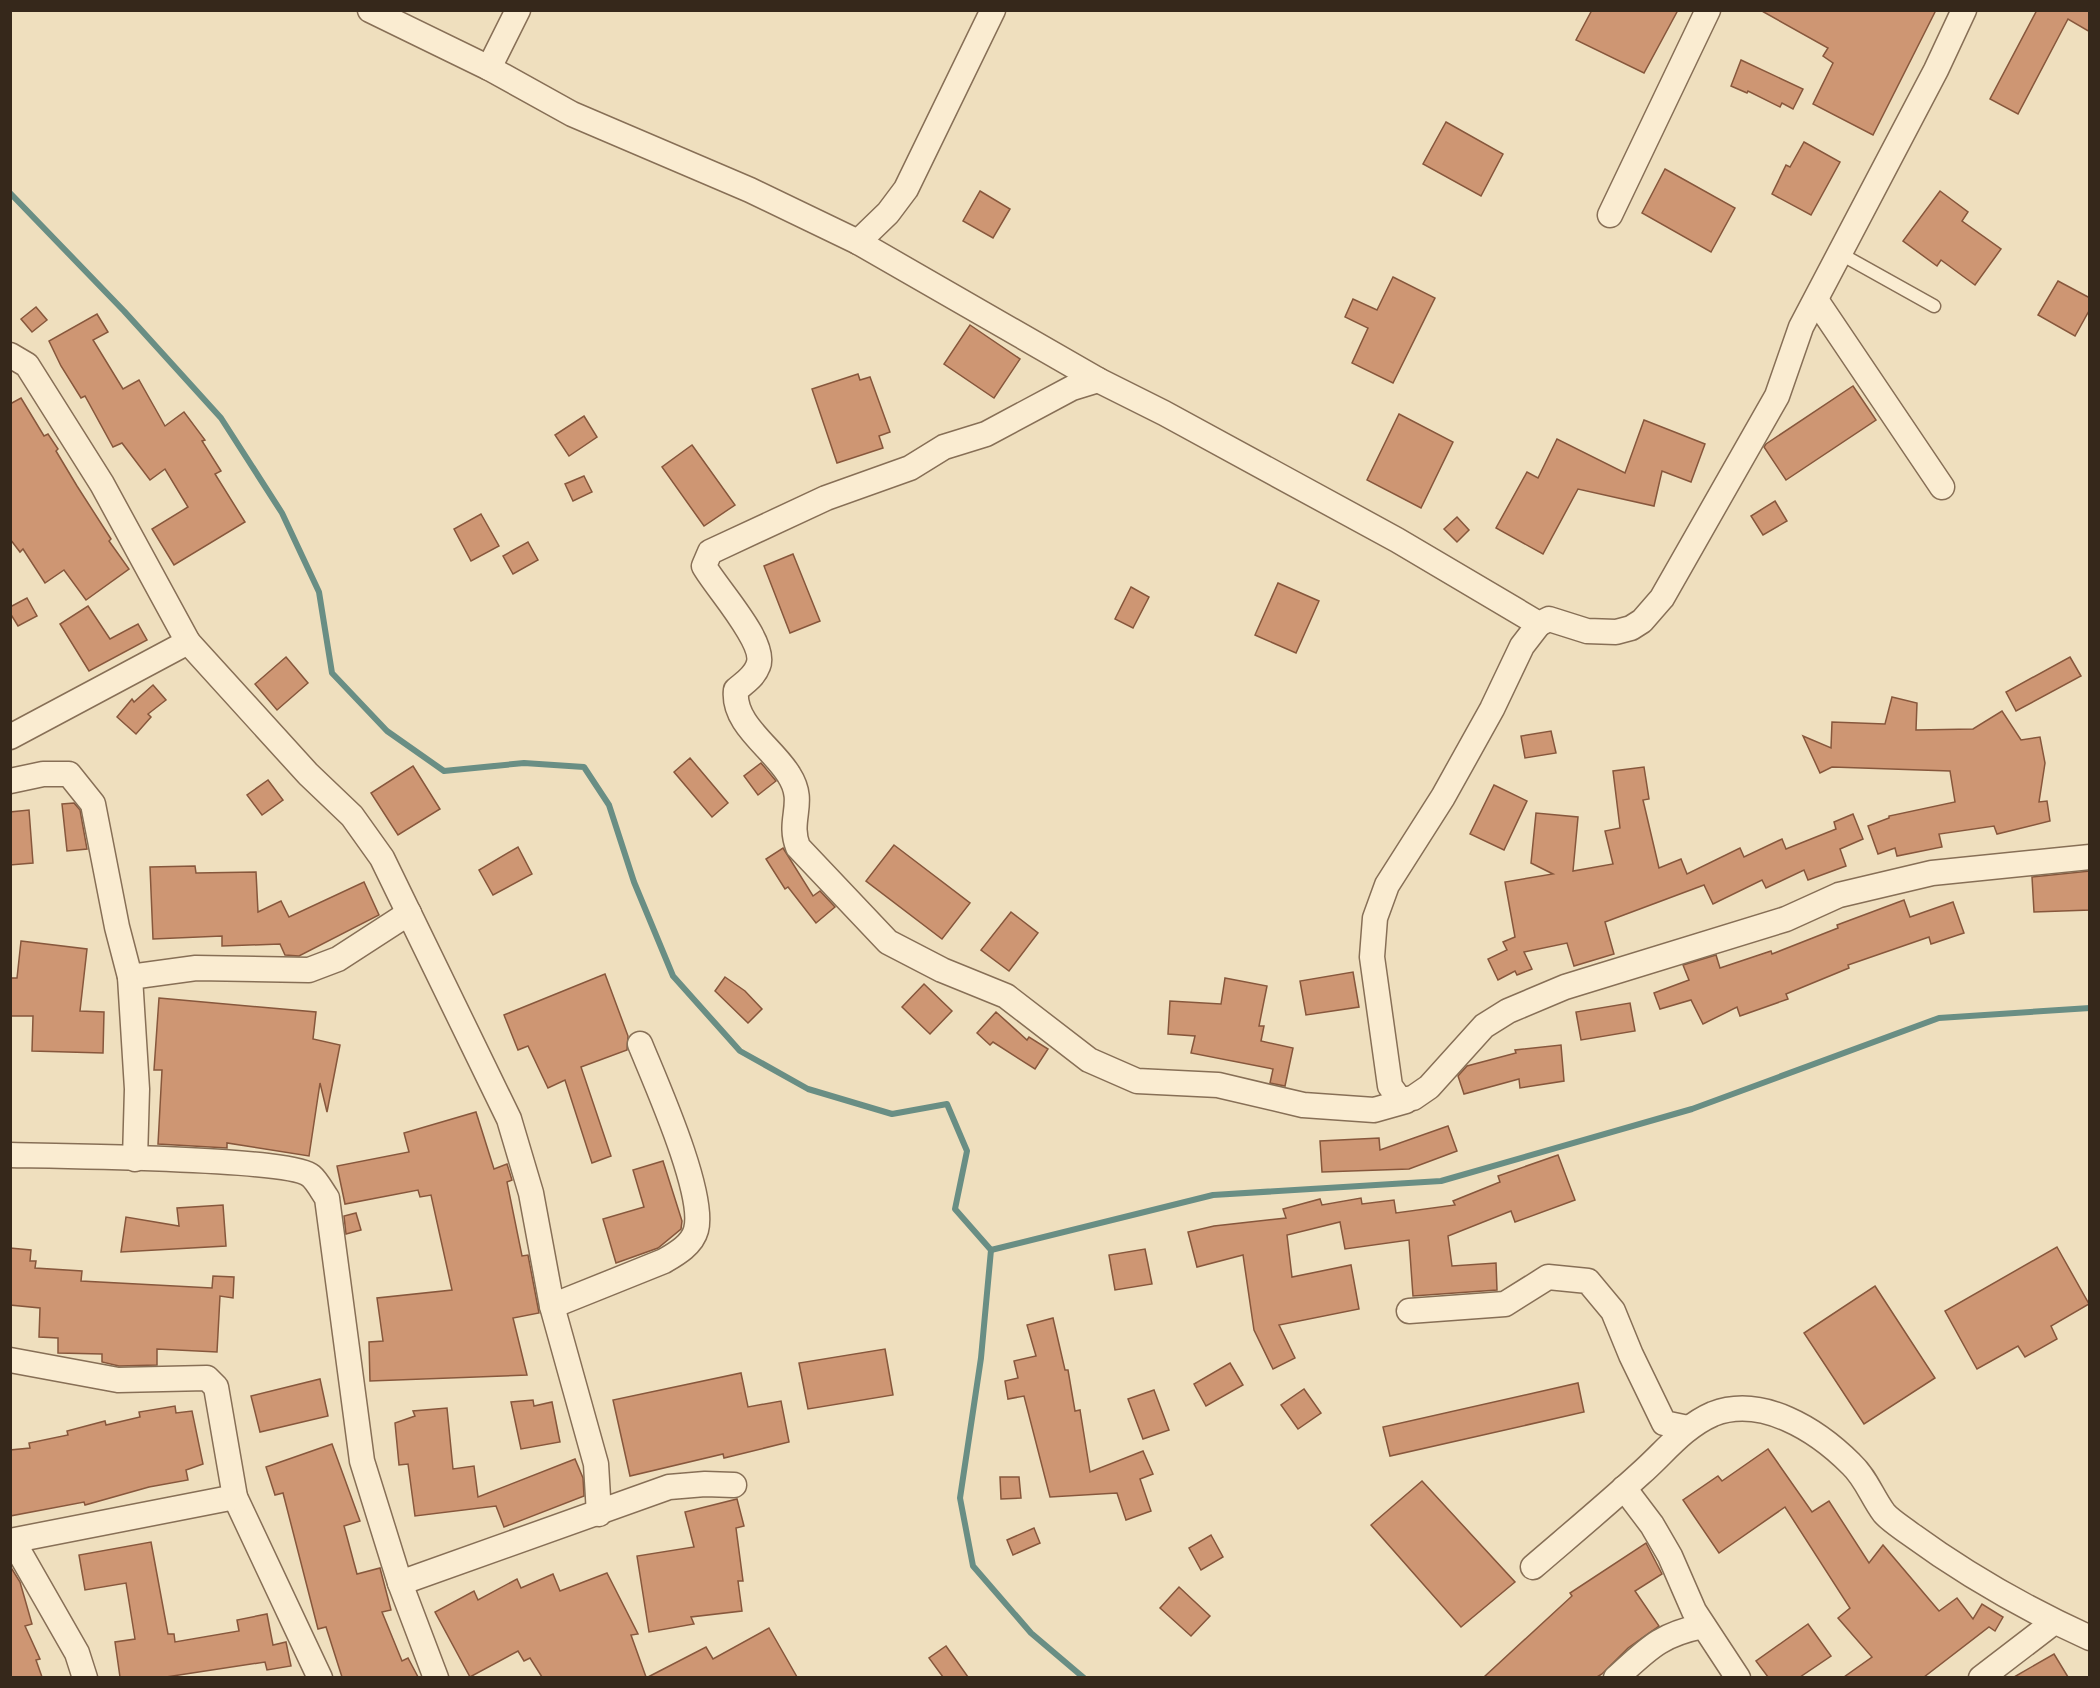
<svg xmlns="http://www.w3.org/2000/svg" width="2100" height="1688" font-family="Literata,serif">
<rect width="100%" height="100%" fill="#efdfbe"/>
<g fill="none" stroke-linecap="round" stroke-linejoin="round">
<g stroke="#698e84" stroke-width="6">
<path d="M10,193l114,118 97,107 61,95 37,79 13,81 55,58 57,40 80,-8 60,4 25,38 25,77 39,94 67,75 68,38 84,25 55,-10 20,47 -12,58 36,41 -10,108 -21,140 13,68 58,67 53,45"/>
<path d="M991,1250l222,-55 228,-14 251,-72 247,-91 151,-10"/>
</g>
</g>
<g fill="#ce9673" stroke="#87573c" stroke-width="1.5">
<path d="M1592,10h86l-34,63 -68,-33z"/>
<path d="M1760,10h176l-63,125 -60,-31 20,-41 -10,-7 5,-8z"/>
<path d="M2037,10h53v22l-22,-13 -50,95 -28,-15z"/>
<path d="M1741,60l62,29 -10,20 -11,-6 -2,4 -32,-16 -1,2 -16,-7z"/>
<path d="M1446,122l57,32 -22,42 -58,-32z"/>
<path d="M1804,142l36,20 -29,53 -39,-21 14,-29 4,2z"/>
<path d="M1665,169l70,39 -24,44 -69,-39z"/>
<path d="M980,191l30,18 -17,29 -30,-17z"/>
<path d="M1940,191l28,21 -6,9 39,28 -26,36 -34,-25 -4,6 -34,-25z"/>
<path d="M1393,277l42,21 -42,85 -41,-20 16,-35 -23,-11 8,-18 24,11z"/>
<path d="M2058,281l32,17v11l-15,27 -37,-21z"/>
<path d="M36,307l11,13 -15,12 -11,-13z"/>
<path d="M97,314l11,18 -15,8 30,49 16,-9 26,46 19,-14 21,28 -3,1 19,30 -6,3 30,48 -71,43 -22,-36 36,-22 -23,-38 -15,11 -28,-37 -9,4 -28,-51 -4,2 -20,-32 -12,-25z"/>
<path d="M970,325l50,34 -26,39 -50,-34z"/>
<path d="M858,374l2,6 10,-3 20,55 -11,4 4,12 -46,15 -25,-74z"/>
<path d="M1853,386l23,34 -90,60 -22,-33 2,-3z"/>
<path d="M21,398l23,38 4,-2 10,15 -2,2 21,35 34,53 -2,2 20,28 -43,31 -22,-30 -19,13 -22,-34 -3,3 -10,-13v-135z"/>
<path d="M1399,414l54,28 -32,66 -54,-28z"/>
<path d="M584,416l13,21 -28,19 -14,-21z"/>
<path d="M1644,420l61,24 -14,38 -29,-11 -8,35 -76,-17 -35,65 -47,-26 31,-56 11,6 19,-39 68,34z"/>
<path d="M692,445l43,60 -31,21 -42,-59z"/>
<path d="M584,476l8,16 -19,9 -8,-17z"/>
<path d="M1775,501l12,20 -24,14 -12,-19z"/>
<path d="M481,514l18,32 -28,15 -17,-32z"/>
<path d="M1457,517l12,13 -12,12 -13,-13z"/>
<path d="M528,542l10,18 -25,14 -10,-18z"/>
<path d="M793,554l27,67 -30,12 -26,-67z"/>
<path d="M1278,583l41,18 -23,52 -41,-18z"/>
<path d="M1131,587l18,10 -16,31 -18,-9z"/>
<path d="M27,598l10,18 -19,10 -8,-13v-6z"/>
<path d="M88,606l22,33 28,-15 9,16 -58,31 -29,-47z"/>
<path d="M286,657l22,26 -31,27 -22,-26z"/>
<path d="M2070,657l11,19 -65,35 -10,-19z"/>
<path d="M153,685l13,15 -18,14 3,3 -15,17 -19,-17 15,-18 2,3z"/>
<path d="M1892,697l25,6 -1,27 57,-1 29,-18 19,29 19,-3 5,26 -6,39 8,-1 3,20 -53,13 -3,-8 -55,8 3,13 -45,9 -2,-8 -17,6 -10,-28 21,-8v-2l66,-14 -5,-31 -118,-4 -12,6 -17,-37 28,12 1,-26 53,2z"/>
<path d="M1551,731l5,22 -31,5 -4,-22z"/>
<path d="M690,758l38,45 -16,14 -38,-45z"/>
<path d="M761,763l15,18 -18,14 -14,-19z"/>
<path d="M413,766l27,43 -42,26 -27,-42z"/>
<path d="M1644,767l5,32 -6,1 16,68 22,-9 6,15 53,-26 4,9 38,-18 4,10 50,-20 -2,-7 19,-8 10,25 -23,10 6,17 -38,14 -4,-10 -38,18 -4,-8 -49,24 -9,-19 -99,37 9,32 -40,12 -7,-23 -43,9 8,17 -15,6 -2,-4 -17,9 -10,-21 19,-9 -4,-8 12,-5 -10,-55 48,-8 -22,-11 5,-50 42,4 -5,54 40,-7 -8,-33 15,-3 -7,-57z"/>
<path d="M268,780l15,20 -21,15 -15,-20z"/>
<path d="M1494,785l33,16 -23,49 -34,-16z"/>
<path d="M74,803l6,7 7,39 -20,2 -5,-47z"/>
<path d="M29,810l4,53 -23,2v-53z"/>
<path d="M894,845l76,58 -28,36 -76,-58z"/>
<path d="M518,847l14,27 -39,21 -14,-25z"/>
<path d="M783,848l30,48 7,-5 15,16 -19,16 -28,-36 -3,2 -19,-30z"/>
<path d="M195,866l1,7 60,-1 2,40 23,-11 8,16 75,-35 15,33 -80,41 -14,-1 -5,-11 -58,2v-10l-69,3 -3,-72z"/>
<path d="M2090,871v39l-56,2 -2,-35z"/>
<path d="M1904,900l6,17 43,-15 11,31 -33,11 -2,-7 -81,28 1,3 -63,26 2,5 -48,17 -3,-9 -34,17 -12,-24 -31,9 -6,-16 35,-13 -6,-15 33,-10 4,13 51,-17 1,3 66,-26 -1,-3z"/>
<path d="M1011,912l27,21 -29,38 -28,-21z"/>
<path d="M21,941l66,8 -7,62 24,1 -1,41 -71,-2 1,-35h-23v-38h7z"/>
<path d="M1353,972l6,35 -53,8 -6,-34z"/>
<path d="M605,974l23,62 -1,14 -46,17 30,89 -19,7 -27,-83 -17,8 -20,-42 -10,4 -14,-35z"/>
<path d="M725,977l20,14 17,18 -14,14 -33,-32z"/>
<path d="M1225,978l42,8 -8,40h5l-3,15 32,7 -8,38 -15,-3 3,-14 -82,-16 4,-17 -27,-2 2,-33 51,3z"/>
<path d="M924,984l28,27 -22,23 -28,-27z"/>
<path d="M159,998l157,14 -3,27 27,6 -13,67 -7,-29 -11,73 -82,-13v5l-69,-4 4,-74h-8z"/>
<path d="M1630,1003l5,28 -54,9 -5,-28z"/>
<path d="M996,1012l31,28 2,-3 19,12 -13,20 -42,-27 -3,3 -13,-12z"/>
<path d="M1561,1045l3,36 -44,7 -1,-9 -55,15 -6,-18 9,-10 49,-13 -1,-3z"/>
<path d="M476,1112l18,57 13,-5 5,16 -5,2 15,74 6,-1 11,58 -26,5 14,57 -157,6 -1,-39 14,-1 -6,-43 75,-8 -21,-95 -11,2 -2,-7 -73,14 -8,-38 72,-14 -5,-19z"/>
<path d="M1448,1126l9,25 -48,18 -87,3 -2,-31 59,-3 1,12z"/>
<path d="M1558,1155l17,45 -60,22 -4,-11 -63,25 4,30 44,-3 1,27 -84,6 -4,-56 -64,9 -5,-27 -53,13 5,42 59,-12 8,44 -80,16 16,33 -22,11 -19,-39 -11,-75 -46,12 -9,-35 26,-6 72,-8 -3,-9 37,-10 2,6 39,-7 1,6 32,-4 2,13 59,-8 -2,-4 47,-19 -2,-6z"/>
<path d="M663,1161l19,60 -1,8 -23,19 -42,15 -13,-44 41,-12 -11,-37z"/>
<path d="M223,1205l3,41 -105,6 5,-35 53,9 -2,-18z"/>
<path d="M356,1213l5,17 -15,4 -2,-18z"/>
<path d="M2057,1247l32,57 -38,22 6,13 -32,18 -7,-11 -41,23 -32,-58z"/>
<path d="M10,1248l21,2 -1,11h6l-1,7 47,3 -1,10 131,7 1,-12 21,1 -1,21 -13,-2 -3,56 -60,-3v16l-38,1 -17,-4v-8l-44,-1v-15l-19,-1 1,-29 -30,-3z"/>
<path d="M1145,1249l7,35 -37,6 -6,-35z"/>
<path d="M1875,1286l60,92 -71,46 -60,-91z"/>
<path d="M1053,1318l12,52h3l7,41 5,-1 10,62 53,-21 10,23 -13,5 11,32 -25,9 -9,-27 -67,4 -26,-101 -16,3 -3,-18 13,-3 -4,-17 22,-5 -9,-31z"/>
<path d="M885,1349l8,46 -85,14 -9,-46z"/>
<path d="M1230,1363l13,22 -37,21 -12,-22z"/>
<path d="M741,1373l7,34 33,-6 8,41 -65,16 -1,-4 -93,22 -17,-76z"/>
<path d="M320,1379l8,37 -68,16 -9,-36z"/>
<path d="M1578,1383l6,29 -194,44 -7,-29z"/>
<path d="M1304,1389l17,24 -23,16 -17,-24z"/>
<path d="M1154,1390l15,40 -26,9 -15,-40z"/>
<path d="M533,1400l1,6 18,-4 8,40 -39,7 -10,-47z"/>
<path d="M175,1406l1,7 16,-2 11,53 -17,6 2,10 -39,7 -64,18 -1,-3 -74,14v-66l20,-2 -1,-5 39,-8 -1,-4 38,-10 1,4 34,-8 -1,-5z"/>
<path d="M447,1408l6,61 21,-3 4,31 97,-38 8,19 1,18 -80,31 -8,-21 -81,10 -7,-52 -9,1 -4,-42 20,-7 -2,-5z"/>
<path d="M332,1444l28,77 -16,5 13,48 23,-6 11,42 -9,2 20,49 6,-3 10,19h-76l-16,-50 -8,2 -35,-136 -8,2 -9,-28z"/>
<path d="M1768,1449l44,63 17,-11 40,62 14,-18 56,66 18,-13 16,21 9,-15 21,13 -8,14 -6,-4 -65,50h-80l28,-20 -34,-39 12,-10 -65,-101 -66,46 -36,-53 35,-24 4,5z"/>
<path d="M1000,1477h19l2,21 -20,1z"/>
<path d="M1422,1481l93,101 -54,45 -90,-102z"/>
<path d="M737,1499l7,27 -8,2 7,53h-5l4,30 -51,6 3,7 -45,8 -12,-76 57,-9 -9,-35z"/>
<path d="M1034,1528l6,15 -27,12 -6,-15z"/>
<path d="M1211,1535l12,22 -22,13 -12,-22z"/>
<path d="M151,1542l17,92h6l1,8 64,-11 -2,-11 30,-6 6,31 13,-3 5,24 -24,4 -2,-8 -99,15h-46l-5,-35 20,-3 -9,-56 -41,7 -6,-35z"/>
<path d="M1646,1543l16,31 -27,17 24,35 -31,22 -26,26 -5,3h-113l88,-81 -2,-3z"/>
<path d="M10,1566l10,16 12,42 -7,2 15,33 -4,1 6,17h-32z"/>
<path d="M607,1573l31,61 -7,1 15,42h-104l-12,-19 -6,3 -6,-10 -48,26 -35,-65 39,-21 4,9 39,-21 4,9 32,-14 7,17z"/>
<path d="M1179,1587l31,29 -19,20 -31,-28z"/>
<path d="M1808,1624l23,32 -31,21h-32l-12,-16z"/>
<path d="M769,1628l28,49h-149l58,-30 7,12z"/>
<path d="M946,1646l22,31h-25l-14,-19z"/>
<path d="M2054,1654l14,23h-54z"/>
</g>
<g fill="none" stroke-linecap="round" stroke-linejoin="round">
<defs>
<path id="service" d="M1839,253l95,53"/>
<g id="minor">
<path d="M370,10l119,58 83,46 178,76 108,52 240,138 66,33 233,127 142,84 10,-5 38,12 29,1 15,-4 11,-7 20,-23 115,-202 24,-69 135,-257 28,-60"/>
<path d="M489,68l29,-58"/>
<path d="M1610,215l98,-205"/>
<path d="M858,242l30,-29 18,-24 87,-179"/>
<path d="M1816,300l126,187"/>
<path d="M10,355l17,10 75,119 86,158 -178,95"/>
<path d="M1098,380l-26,8 -86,46 -42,13 -34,21 -84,30 -116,54 -6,14c12,22 64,77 54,100 -4,11 -14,17 -22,24 -4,34 37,58 53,85 18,28 -2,44 9,72l90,95 54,28 64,26 83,64 48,21 81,4 85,20 71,5 32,-9"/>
<path d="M1539,624l-17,22 -30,63 -49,88 -56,88 -12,33 -3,39 18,129 10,14 13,-2 16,-11 55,-61 24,-15 57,-24 221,-68 53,-24 93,-22 158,-16"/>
<path d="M188,642l120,132 44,42 30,42 127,261 22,74 21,113 44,158 3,50"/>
<path d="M10,781l33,-7h26l24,30 24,123 13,50 7,112 -2,70"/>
<path d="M130,977l66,-9 113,2 29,-11 71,-46"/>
<path d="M10,1155c43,1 280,3 301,21 6,5 11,15 16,22l35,263 38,122 36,95"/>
<path d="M552,1306l112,-45c12,-7 28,-16 32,-31 10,-36 -41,-149 -56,-186"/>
<path d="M1409,1311l96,-7 43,-27 40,4 25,30 18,44 33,68 24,5"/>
<path d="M10,1360l108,20 89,-2 9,9 19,110 85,181"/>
<path d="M1624,1488l28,37 18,31 24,55 44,67"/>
<path d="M10,1541l225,-44"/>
<path d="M13,1541l64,112 8,25"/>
<path d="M1533,1567c36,-31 72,-61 107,-93 24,-21 43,-47 73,-60 49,-19 104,16 138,50 15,14 21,33 33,49 6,7 17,14 25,20 56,41 117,76 181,105"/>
<path d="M400,1583l269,-96 36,-3 29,1"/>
<path d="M1616,1678c32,-29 43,-43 87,-52"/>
<path d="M1981,1678l73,-56"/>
</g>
</defs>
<use href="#service" stroke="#876f56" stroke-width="15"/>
<use href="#minor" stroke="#876f56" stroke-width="27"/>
<use href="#service" stroke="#faecd1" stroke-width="12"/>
<use href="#minor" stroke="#faecd1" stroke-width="24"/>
</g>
<rect width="2100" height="1688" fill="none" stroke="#36281b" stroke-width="24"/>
</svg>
